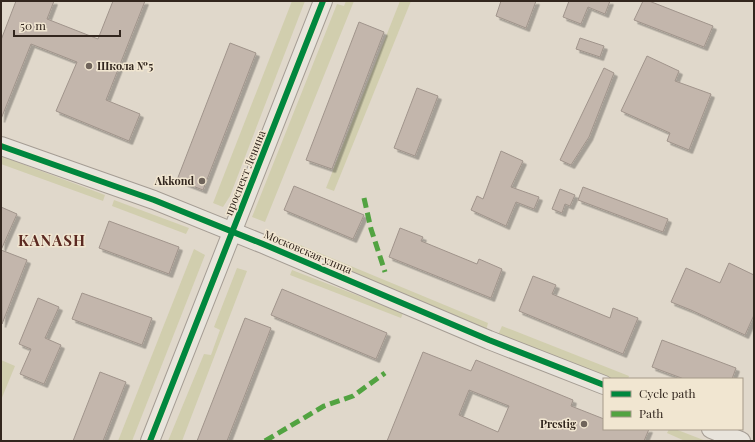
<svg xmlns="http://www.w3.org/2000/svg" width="755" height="442" font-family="'Playfair Display',serif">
<defs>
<filter id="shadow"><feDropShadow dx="3.5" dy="3.5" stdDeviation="0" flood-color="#0004"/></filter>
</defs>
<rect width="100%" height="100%" fill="#e0d8cb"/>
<g fill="#d1ceae">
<path d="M292,1h13l-75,195 -7,11 -10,-4z"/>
<path d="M346,1h8l-89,221 -13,-5 85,-213 7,2z"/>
<path d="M400,1h11l-77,190 -8,-3z"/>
<path d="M1,156l104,39 -2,6 -102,-37z"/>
<path d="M114,200l75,28 -3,6 -74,-28z"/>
<path d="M276,235l212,88 -2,8 -214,-87z"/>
<path d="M194,249l11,6 -73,186h-14z"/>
<path d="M237,268l10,3 -65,170h-14l36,-87 7,1 9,-25 -6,-3z"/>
<path d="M292,270l111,43 -2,5 -111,-43z"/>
<path d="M502,326l127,50 -1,3h-19l-111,-44z"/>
<path d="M1,360l14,6 -14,34z"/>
<path d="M669,429h6l31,12h-21l-18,-8z"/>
</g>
<g fill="#c3b6ac" stroke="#a0948b" fill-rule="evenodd" filter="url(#shadow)">
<path d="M16,1h38l-7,18 51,20 15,-38h32l-39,99 34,14 -11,27 -73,-30 21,-49 -46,-18 -30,75v-79z"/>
<path d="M501,1h35l-10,27 -30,-12z"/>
<path d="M569,1h41l-5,13 -17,-7 -7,17 -18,-7z"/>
<path d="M643,1h6l64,25 -9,21 -70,-27z"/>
<path d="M359,22l25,10 -52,137 -26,-9z"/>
<path d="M580,38l24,8 -4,11 -24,-8z"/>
<path d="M230,43l26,10 -53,137 -26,-10z"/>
<path d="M647,56l32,15 -4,10 36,13 -22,56 -22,-9 3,-8 -49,-22z"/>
<path d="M604,68l10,5 -25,64 -18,28 -11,-5z"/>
<path d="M417,88l21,8 -23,60 -21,-8z"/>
<path d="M501,151l22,10 -12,26 28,10 -5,12 -18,-7 -10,24 -35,-16 6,-14 6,3z"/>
<path d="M294,186l70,29 -11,24 -69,-29z"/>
<path d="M583,187l85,32 -5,13 -85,-32z"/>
<path d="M560,189l15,6 -5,11 -5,-2 -3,9 -10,-4z"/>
<path d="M1,207l16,7 -16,36 26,10 -25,64z"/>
<path d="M109,221l70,26 -10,27 -70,-26z"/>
<path d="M400,228l23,9 -2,4 56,23 2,-5 23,10 -11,29 -102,-41z"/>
<path d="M729,263l25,12v40l-9,20 -54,-25 -20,-8 15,-34 34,15z"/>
<path d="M533,276l23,9 -4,9 58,24 3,-10 25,10 -15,36 -104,-43z"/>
<path d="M282,289l105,44 -11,26 -105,-44z"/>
<path d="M82,293l70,25 -10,27 -70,-26z"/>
<path d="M38,298l21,9 -14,31 16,7 -17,39 -24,-10 11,-25 -12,-5z"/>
<path d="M245,318l26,10 -44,113h-30z"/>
<path d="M662,340l74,28 -4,11h-48l-32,-12z"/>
<path d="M423,352l48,19 5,-11 97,40 -2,6 33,13v10h45l-5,12h-257zM469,390l40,16 -11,26 -39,-17z"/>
<path d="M100,372l26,10 -23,59h-30z"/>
</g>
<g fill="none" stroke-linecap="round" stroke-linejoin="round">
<defs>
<g id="tertiary">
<path d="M1,146l153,54 109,44 226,96 115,45"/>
<path d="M711,429l30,12"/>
<path d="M150,441l173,-440"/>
</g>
</defs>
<use href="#tertiary" stroke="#a59d94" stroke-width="20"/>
<use href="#tertiary" stroke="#e8e4dc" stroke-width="18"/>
<g stroke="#52a341" stroke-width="5" stroke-dasharray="10 5" stroke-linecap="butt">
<path d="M364,198l7,31 14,43"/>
<path d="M265,441l59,-35 29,-10 32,-23"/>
</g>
<defs>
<g id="cycleway">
<path d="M1,146l153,54 109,44 226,96 115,45"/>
<path d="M150,441l173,-440"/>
</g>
</defs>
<use href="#cycleway" stroke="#f1e6d1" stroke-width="8"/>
<use href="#cycleway" stroke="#00873e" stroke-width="6"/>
</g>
<g fill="#6f645b" stroke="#f1e6d1" stroke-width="1.5">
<circle cx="89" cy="66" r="4"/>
<circle cx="202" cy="181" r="4"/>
<circle cx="584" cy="424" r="4"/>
</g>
<g text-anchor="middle" stroke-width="3" stroke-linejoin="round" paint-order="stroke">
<g font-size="11" font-weight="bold" fill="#32261e" stroke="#f1e6d1" text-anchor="end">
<text x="97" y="70" text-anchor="start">Школа №5</text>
<text x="194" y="185">Akkond</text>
<text x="576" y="428">Prestig</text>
</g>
<g font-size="11" fill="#32261e" stroke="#f1e6d1">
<text transform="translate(245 173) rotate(-68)" y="4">проспект Ленина</text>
<text transform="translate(308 252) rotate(23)" y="4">Московская улица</text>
</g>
<g font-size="15" font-weight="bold" letter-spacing="1" fill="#5b2921" stroke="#f1e6d1">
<text x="52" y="246">KANASH</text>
</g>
</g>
<rect width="755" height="442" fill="none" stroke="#32261e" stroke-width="4"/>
<rect x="603" y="378" width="140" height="52" fill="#f1e6d1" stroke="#a59989"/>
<rect x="611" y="391" width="20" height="6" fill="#00873e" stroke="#a59989"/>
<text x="639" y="398" font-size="12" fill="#32261e">Cycle path</text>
<rect x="611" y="411" width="20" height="6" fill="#52a341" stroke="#a59989"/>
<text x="639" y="418" font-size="12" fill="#32261e">Path</text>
<path d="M14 30v6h106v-6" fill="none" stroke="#32261e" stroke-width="2"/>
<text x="20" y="30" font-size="12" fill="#32261e" stroke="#f1e6d1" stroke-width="3" paint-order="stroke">50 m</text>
</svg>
